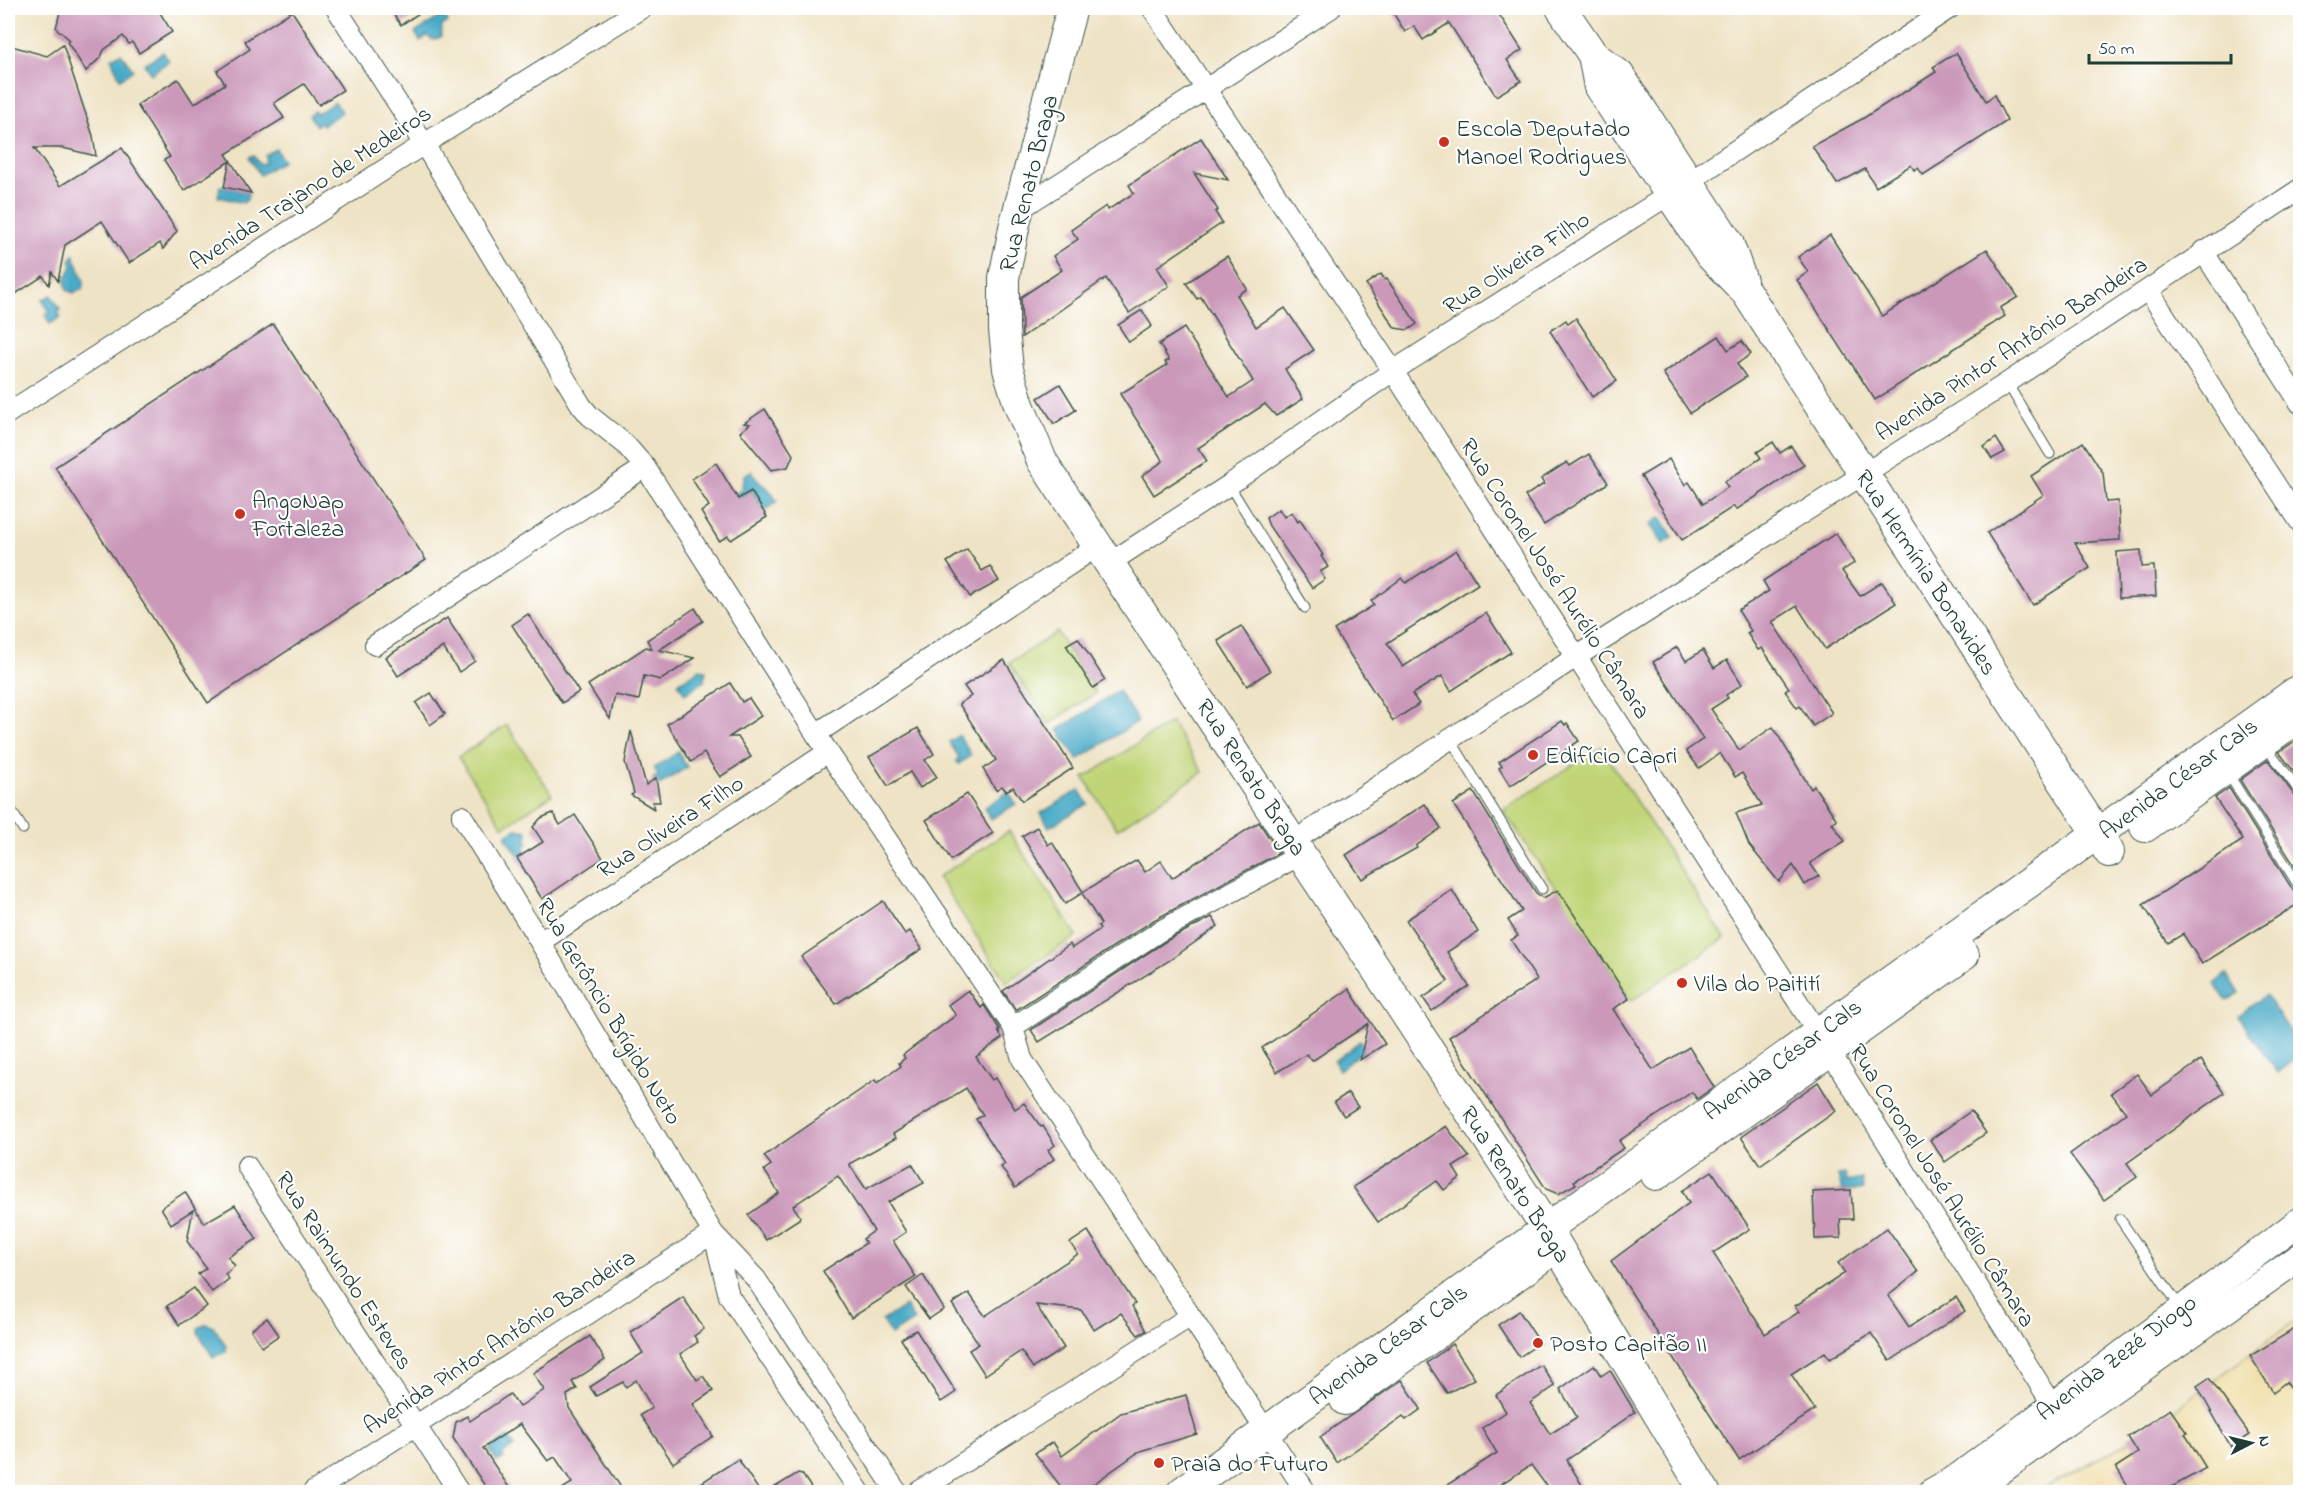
<svg xmlns="http://www.w3.org/2000/svg" width="2308" height="1500" font-family="'Indie Flower',sans-serif">
<rect width="100%" height="100%" fill="#fff"/>
<filter id="ink" filterUnits="userSpaceOnUse"><feTurbulence type="fractalNoise" baseFrequency=".0167" numOctaves="2"/><feDisplacementMap in="SourceGraphic" scale="12" xChannelSelector="R" yChannelSelector="G"/><feConvolveMatrix kernelMatrix="1 2 1 2 8 2 1 2 1" color-interpolation-filters="sRGB"/></filter>
<filter id="wash" filterUnits="userSpaceOnUse"><feTurbulence type="fractalNoise" baseFrequency=".008" numOctaves="4" result="noise"/><feDisplacementMap in="SourceGraphic" scale="24" xChannelSelector="R" yChannelSelector="G"/><feGaussianBlur stdDeviation="1.35" result="paint"/><feColorMatrix in="noise" values="0 0 0 0 0 0 0 0 0 0 0 0 0 0 0 0 0 1.4 0 .05"/><feComposite in="paint" operator="in"/></filter>
<g filter="url(#wash)">
<rect width="100%" height="100%" fill="#efe3c5"/>
<g fill="#c1d578" stroke="#708956" stroke-width="1.5">
<path d="M1057,632l39,61 -47,31 -40,-61z"/>
<path d="M1171,722l32,50 -86,57 -33,-51z"/>
<path d="M507,725l45,70 -49,32 -45,-70z"/>
<path d="M1601,747l124,191 -94,63 -128,-191z"/>
<path d="M1009,831l68,105 -71,46 -68,-105z"/>
</g>
<path fill="#eeda9e" stroke="#868c69" stroke-width="1.5" d="M2300,1317v175h-263l99,-54z"/>
<g fill="#48aac7" stroke="#34747e" stroke-width="1.5">
<path d="M444,14l4,8 -6,4 -1,11 -8,3 -6,-4 -7,5 -5,-8z"/>
<path d="M163,52l6,9 -18,13 -7,-10z"/>
<path d="M121,53l12,17 -13,9 -9,-21z"/>
<path d="M335,102l7,10 -19,13 -2,-3 -5,4 -7,-11 5,-4 2,3z"/>
<path d="M276,149l7,12 -23,14 -11,-18 4,-2 7,10 5,-3v-7z"/>
<path d="M220,186l29,6 -2,8 -4,3 -25,-6z"/>
<path d="M74,255l10,26 -1,8 -10,4 -6,-3 -2,-10 7,-14 -2,-6z"/>
<path d="M51,295l10,15 -3,2 3,5 -11,7 -5,-9 5,-3 -8,-12z"/>
<path d="M751,471l11,14 5,2 10,14 -12,10 -14,-21 -15,10 -2,-5 7,-5 3,-15z"/>
<path d="M1661,517l12,20 -10,7 -13,-19z"/>
<path d="M700,669l6,1 -2,11 -19,13 -7,-11z"/>
<path d="M1118,691l20,30 -60,39 -20,-30z"/>
<path d="M959,735l12,20 -12,9 -3,-3 3,-4 -10,-15z"/>
<path d="M678,752l9,15 -29,19 -5,-7 5,-4 -4,-7z"/>
<path d="M1079,790l9,14 -39,23 -8,-14z"/>
<path d="M1008,792l8,12 -25,15 -7,-11z"/>
<path d="M516,829l11,2 1,4 -2,3 3,5 -5,4 3,5 -7,5 -15,-21z"/>
<path d="M2226,974l13,19 -12,8 -13,-17z"/>
<path d="M2265,995l35,51v9l-22,18 -40,-57z"/>
<path d="M1360,1041l3,5 -1,6 -23,18 -5,-9z"/>
<path d="M1845,1174l2,8 15,-3 1,11h-21l-4,-15z"/>
<path d="M905,1306l9,14 -23,15 -9,-14z"/>
<path d="M206,1324l8,3 12,19v6l-13,5 -15,-25v-4z"/>
<path d="M508,1437l6,10 -12,7 2,4 -7,4 -8,-13z"/>
</g>
<g id="blocks">
<g fill="#cb98ba">
<path d="M61,8h96l15,24 -33,21 -7,-11 -3,2 -6,-8 -19,14 -3,7 -15,14 -19,-29 3,-2 -14,-12z"/>
<path d="M389,8h38l-26,17z"/>
<path d="M1390,8h105l27,42 -15,10 14,21 -25,15 -47,-73 -26,17 -9,-14 -9,6z"/>
<path d="M292,11l51,79 -24,15 -15,-21 -30,19 10,15 -58,36 25,39 -27,-6 6,-26 -46,30 -20,-31 6,-3 -33,-52 41,-26 16,25 31,-20 -8,-13 33,-22 -5,-8z"/>
<path d="M8,45l39,11 16,-11 30,91 3,20 -33,-8h-29l26,38 62,-38 55,83 -14,18 -3,-6 -31,20 -27,-42 -37,24 -7,36 -6,-9 -3,13 -6,-9 -29,19 -6,-10z"/>
<path d="M1956,53l30,48 8,-6 13,26 -84,54 -5,-7 -4,2 -3,-5 -35,22 -11,-18 -28,15 -25,-38 50,-27 74,-47 -3,-5z"/>
<path d="M1201,138l27,42 -34,-7 24,37 -3,2 7,11 -65,44 12,19 -40,27 -23,-35 -84,59 -1,-40 41,-27 -9,-14 25,-17 -7,-9 35,-24 2,4 26,-17 -5,-8z"/>
<path d="M1830,235l52,81 105,-67 31,48 -18,11 5,8 -130,84 -78,-120 11,-8 -10,-15z"/>
<path d="M1227,256l20,33 -10,6 19,32 29,-19 29,42 -29,19 18,30 -27,17 -11,-12 -67,44 9,13 -53,34 -12,-19 21,-15 -43,-67 47,-29 -2,-3 4,-2 -10,-16 25,-16 45,69 24,-16 -52,-84 -4,2 -11,-16z"/>
<path d="M1381,274l4,6 2,-1 30,45 -9,6 -13,-2 -29,-44z"/>
<path d="M1142,310l10,16 -23,16 -11,-17z"/>
<path d="M1576,318l41,63 -25,16 -42,-66 16,-11 2,4z"/>
<path d="M273,324l153,236 -218,143 -153,-236z"/>
<path d="M1719,336l9,14 14,-9 9,13 -14,10 9,13 -56,36 -27,-40z"/>
<path d="M1060,384l16,26 -22,14 -16,-26z"/>
<path d="M765,409l28,46 -5,12 -17,3 -31,-38 10,-8 -6,-1z"/>
<path d="M1996,438l9,14 -13,7 -8,-12z"/>
<path d="M1773,442l7,11 11,-7 13,19 -68,45 -2,-4 -52,34 -41,-64 28,-17 16,26 4,-3 14,22 25,-17 -4,-5 37,-24 -4,-6z"/>
<path d="M2083,442l20,31 3,29 12,-1 2,39 -45,3 15,25 -57,37 -46,-72 56,-38 -12,-19z"/>
<path d="M1589,454l19,29 -64,42 -19,-29 19,-12 -3,-5 26,-17 3,4z"/>
<path d="M716,463l22,36 13,-8 16,26 -36,23 -3,-4 -9,5 -18,-29 8,-6 -17,-27z"/>
<path d="M1279,509l5,8 8,-5 6,10 2,-2 23,35 -2,1 7,11 -8,5 5,7 -13,9 -43,-62 -3,-8z"/>
<path d="M1836,533l18,30 -12,8 18,25 22,-14 14,21 -71,46 -28,-43 -25,16 60,91 -19,13 -13,-20 -3,2 -12,-17 4,-3 -27,-40 -4,2 -11,-17 4,-2 -13,-21 31,-19 -6,-10z"/>
<path d="M967,549l15,22 8,-5 9,15 -29,16 -23,-35z"/>
<path d="M1456,550l22,34 -91,59 16,24 83,-54 25,39 -60,39 -9,-15 -30,18 7,10 -26,17 -59,-91 40,-25 -3,-4 31,-23 4,5z"/>
<path d="M2141,550l1,17 12,-1 2,30 -37,2 -2,-46z"/>
<path d="M695,608l8,13 -44,29 36,8 -34,22 -17,-4 -5,24 -24,-5 -5,24 -22,-34 58,-38 6,2 -5,-9z"/>
<path d="M528,614l51,78 -17,11 -50,-78z"/>
<path d="M447,618l28,43 -16,11 -16,-25 -45,29 -12,-19z"/>
<path d="M1241,626l29,45 -23,15 -29,-45z"/>
<path d="M1078,638l27,42 -12,8 -27,-43z"/>
<path d="M1677,647l9,14 17,-11 11,18 13,-8 15,24 -16,11 2,3 -17,11 28,41 34,-23 38,62 3,-3 23,34 -5,3 13,18 -35,22 9,13 -14,9 -12,-20 -14,17 -30,-37 -13,-32 26,-8 -20,-32 -7,4 -15,-24 -21,15 -13,-17 17,-12 -50,-77z"/>
<path d="M1004,660l69,108 -51,33 -9,-14 -7,4 -4,-5 -6,4 -13,-21 13,-9 -37,-56 12,-8 -7,-10z"/>
<path d="M730,683l12,19 7,-4 12,18 -32,21h9l13,20 -31,20 -16,-24 -13,9 -24,-38z"/>
<path d="M431,693l14,21 -15,11 -14,-22z"/>
<path d="M1562,721l3,4 2,-2 12,18 -69,45 -11,-18 3,-2 -3,-4z"/>
<path d="M918,728l16,26 -9,6 12,17 -17,11 -10,-16 -22,14 -19,-29z"/>
<path d="M631,731l15,54 10,-7 4,24h-8l2,7 -23,-14 3,-2 -9,-31z"/>
<path d="M2301,737v44l-22,-29z"/>
<path d="M2268,760l27,36 6,3v77l-61,-96z"/>
<path d="M2229,788l65,104 7,3v7l-99,62 -19,-30 -15,9 -25,-38 100,-65 -28,-42z"/>
<path d="M1473,791l63,102 7,5 15,-8 71,109 -16,10 40,61 36,-23 25,40 -17,12 -5,-7 -73,49 5,7 -50,33 2,3 -18,10 -12,-5 -97,-152 88,-57 -26,-40 7,-4 -10,-16 14,-9 -69,-107z"/>
<path d="M967,794l26,39 -42,27 -25,-40z"/>
<path d="M1425,804l16,24 -25,18 1,2 -55,31 -16,-24z"/>
<path d="M553,813l7,12 15,-10 28,43 -61,41 -25,-41 26,-16 -10,-15 8,-9z"/>
<path d="M1259,822l20,31 -125,67 -138,90 -13,-19 67,-47 2,4 28,-19 -2,-3 3,-2 -19,-31 -17,11 -43,-68 15,-9 11,18 4,-3 31,50 54,-32 8,12 16,-11 11,17z"/>
<path d="M1452,890l26,42 -31,20 22,34 -37,25 -9,-13 25,-17 -42,-61z"/>
<path d="M883,901l22,33 5,-3 12,18 -86,55 -35,-47z"/>
<path d="M1212,917l6,9 -48,34 -131,82 -8,-12 135,-89z"/>
<path d="M1349,989l36,55 -25,16 8,-36 -56,37 -5,-7 -30,18 -15,-24z"/>
<path d="M968,990l13,18 3,-3 16,25 -2,1 4,7 -26,19 16,23 3,-2 20,31 9,-6 17,24 2,-1 12,19 -7,5 6,9 -39,29 -14,-21 4,-3 -29,-45 7,-4 -17,-27 -73,46 3,4 -47,26 17,25 46,-25 12,19 -36,19 18,30 -13,9 23,36 -65,41 -28,-47 43,-28 -3,-4 11,-8 -36,-55 -45,30 7,10 -1,3 -33,21 -18,-25 31,-22 -15,-23 7,-5 -7,-9 111,-76 2,3 24,-17 -2,-3 6,-5 -2,-3 53,-40 -8,-10z"/>
<path d="M2201,1060l23,33 -97,70 10,14 -33,23 -34,-46 56,-41 -15,-20 26,-19 15,21z"/>
<path d="M1818,1082l18,29 -76,54 -19,-28z"/>
<path d="M1348,1093l10,14 -14,9 -10,-14z"/>
<path d="M1971,1111l15,22 -41,29 -15,-22z"/>
<path d="M1446,1126l23,31 -16,10 7,11 -16,12 -7,-9 -59,41 -25,-35z"/>
<path d="M1712,1171l38,58 -37,24 52,81 34,-22 -4,-6 50,-33 -7,-10 49,-35 31,44 -30,24 21,31 47,-30 9,14 -75,50 -19,-28 -41,26 -5,-7 -34,22 24,36 -76,50 -128,-199 78,-58 -7,-12z"/>
<path d="M1851,1190l2,29h-13l1,19 -26,1 -2,-47z"/>
<path d="M185,1192l19,31 31,-18 22,34 -29,18 7,9 -10,8 4,5 -17,13 -14,-18 8,-6 -19,-27 6,-31 -22,14 -10,-16z"/>
<path d="M1088,1231l47,73 -3,2 14,25 -8,4 -17,-22 -27,17 -13,-20 -45,-5 28,43 -31,20 -12,-17 -36,24 -16,-25 10,-6 -27,-40 17,-11 16,23 93,-62 -8,-11z"/>
<path d="M923,1275l21,34 -15,10 -23,-32z"/>
<path d="M194,1288l13,18 -28,19 -12,-19z"/>
<path d="M683,1297l21,32 -10,7 4,6 -18,12 17,26 6,-4 10,15 -20,13 20,32 -40,27 -33,-48 12,-7 -16,-28 -10,7 -3,-5 -27,14 -6,-9 53,-34 -13,-21z"/>
<path d="M1519,1311l21,32 -21,14 -21,-32z"/>
<path d="M267,1318l12,17 -17,12 -11,-17z"/>
<path d="M2301,1325v78l-15,-21 -13,10 -23,-36z"/>
<path d="M916,1330l40,62 -15,10 -40,-63z"/>
<path d="M590,1336l15,24 -33,22 5,7 -10,6 2,13 55,84h-67l15,-9 -17,-26 -7,4 -28,-37 -37,24 29,44h-23l-36,-54 3,-16 11,-6 3,5 40,-27 9,13 25,-17 -11,-17z"/>
<path d="M1452,1344l23,35 -28,14 -20,-30z"/>
<path d="M1541,1365l14,21 -25,17 20,31 27,-17 -17,-28 34,-24 7,11 9,-6 25,42 -68,48 19,32h-35l-20,-27 -43,27h-52l61,-39 -15,-25 24,-16 -10,-17z"/>
<path d="M2209,1378l41,57 -19,12 -34,-61z"/>
<path d="M1402,1380l19,29 -15,11 -3,-4 -66,47 -17,-26z"/>
<path d="M1186,1395l11,39 -57,17 -58,41h-17l-30,-39 18,-11 9,14 59,-43z"/>
<path d="M2170,1409l17,24 -2,1 21,34 -43,24h-31l-16,-25 22,-14 -10,-16z"/>
<path d="M738,1459l22,33h-73z"/>
<path d="M798,1473l4,1 12,18h-47z"/>
</g>
</g>
</g>
<g filter="url(#ink)">
<use href="#blocks" fill-opacity="0" stroke="#3e564a" stroke-width="1.5"/>
<g fill="none" stroke-linecap="round" stroke-linejoin="round">
<defs>
<g id="service">
<path d="M2007,383l43,71"/>
<path d="M1229,485l76,123"/>
<path d="M1451,740l91,149"/>
<path d="M2265,745l35,47"/>
<path d="M2227,772l73,116"/>
<path d="M8,805l15,24"/>
<path d="M2120,1219l60,88"/>
</g>
<g id="minor">
<path d="M336,8l88,136 157,261 9,11 35,28 20,23 171,267 197,293 9,32 284,433"/>
<path d="M1152,8l241,363 425,662 241,382"/>
<path d="M1020,209l311,-201"/>
<path d="M2203,251l97,152"/>
<path d="M2148,290l152,232"/>
<path d="M8,413l416,-269 218,-136"/>
<path d="M1111,562l118,-77 164,-114 277,-177 280,-186"/>
<path d="M375,645l270,-178"/>
<path d="M816,734l283,-189"/>
<path d="M462,816l78,126 173,291 43,46 141,213"/>
<path d="M1294,841l282,-184 431,-274 293,-194"/>
<path d="M540,942l288,-190"/>
<path d="M1013,1027l147,-96 142,-77"/>
<path d="M247,1166l212,326"/>
<path d="M714,1235l15,61 131,196"/>
<path d="M313,1492l400,-259"/>
<path d="M918,1492l271,-175"/>
</g>
<g id="secondary">
<path d="M1932,1492l26,-15 342,-256"/>
<path d="M1972,1492l93,-69 235,-166"/>
</g>
<g id="primary">
<path d="M1072,8l-57,215 -11,55v52l4,39 11,36 23,56 505,768 158,263"/>
<path d="M1561,8l32,47 26,20 109,167 14,39"/>
<path d="M1593,55l6,32 111,168 36,37 363,560"/>
<path d="M2145,827l155,-111"/>
<path d="M1656,1175l308,-220"/>
<path d="M1345,1400l211,-153"/>
<path d="M1182,1492l636,-459 482,-344"/>
</g>
</defs>
<use href="#service" stroke="#3e564a" stroke-width="11"/>
<use href="#minor" stroke="#3e564a" stroke-width="22"/>
<use href="#secondary" stroke="#3e564a" stroke-width="29"/>
<use href="#primary" stroke="#3e564a" stroke-width="32"/>
<use href="#service" stroke="#fff" stroke-width="9"/>
<use href="#minor" stroke="#fff" stroke-width="20"/>
<use href="#secondary" stroke="#fff" stroke-width="27"/>
<use href="#primary" stroke="#fff" stroke-width="30"/>
</g>
</g>
<g fill="#c8321e" stroke="#fff" stroke-width="2">
<circle cx="1444" cy="142" r="6"/>
<circle cx="240" cy="514" r="6"/>
<circle cx="1533" cy="755" r="6"/>
<circle cx="1682" cy="983" r="6"/>
<circle cx="1538" cy="1343" r="6"/>
<circle cx="1159" cy="1463" r="6"/>
</g>
<g text-anchor="middle" stroke-width="4.5" stroke-linejoin="round" paint-order="stroke">
<g font-size="24" fill="#1f3d34" stroke="#fff" text-anchor="start">
<text x="1456" y="136">Escola Deputado<tspan x="1456" dy="28">Manoel Rodrigues</tspan></text>
<text x="252" y="508">AngoNap<tspan x="252" dy="28">Fortaleza</tspan></text>
<text x="1545" y="763">Edifício Capri</text>
<text x="1694" y="991">Vila do Paitití</text>
<text x="1550" y="1351">Posto Capitão II</text>
<text x="1171" y="1471">Praia do Futuro</text>
</g>
<g font-size="24" fill="#1f3d34" stroke="#fff">
<text transform="translate(1028 183) rotate(-76)" y="8">Rua Renato Braga</text>
<text transform="translate(310 187) rotate(-33)" y="8">Avenida Trajano de Medeiros</text>
<text transform="translate(1516 262) rotate(-33)" y="8">Rua Oliveira Filho</text>
<text transform="translate(2011 348) rotate(-33)" y="8">Avenida Pintor Antônio Bandeira</text>
<text transform="translate(1927 572) rotate(57)" y="8">Rua Hermínia Bonavides</text>
<text transform="translate(1556 578) rotate(57)" y="8">Rua Coronel José Aurélio Câmara</text>
<text transform="translate(1252 777) rotate(57)" y="8">Rua Renato Braga</text>
<text transform="translate(2178 778) rotate(-36)" y="8">Avenida César Cals</text>
<text transform="translate(670 826) rotate(-33)" y="8">Rua Oliveira Filho</text>
<text transform="translate(610 1011) rotate(59)" y="8">Rua Gerôncio Brígido Neto</text>
<text transform="translate(1782 1059) rotate(-36)" y="8">Avenida César Cals</text>
<text transform="translate(1516 1184) rotate(57)" y="8">Rua Renato Braga</text>
<text transform="translate(1943 1185) rotate(58)" y="8">Rua Coronel José Aurélio Câmara</text>
<text transform="translate(345 1270) rotate(57)" y="8">Rua Raimundo Esteves</text>
<text transform="translate(499 1341) rotate(-33)" y="8">Avenida Pintor Antônio Bandeira</text>
<text transform="translate(1388 1344) rotate(-36)" y="8">Avenida César Cals</text>
<text transform="translate(2116 1357) rotate(-37)" y="8">Avenida Zezé Diogo</text>
</g>
</g>
<rect width="2308" height="1500" fill="none" stroke="#fff" stroke-width="30"/>
<g transform="translate(2251 1443) rotate(83)" stroke="#ffffff" stroke-width="4.5" paint-order="stroke">
<path d="M0-4.5L10 22L0 15L-10 22Z" fill="#1f3d34"/>
<text y="-9" font-size="16" font-weight="bold" text-anchor="middle" fill="#1f3d34">N</text>
</g>
<path d="M2089 54v9h142v-9" fill="none" stroke="#1f3d34" stroke-width="3"/>
<text x="2098" y="54" font-size="18" fill="#1f3d34" stroke="#ffffff" stroke-width="4.5" paint-order="stroke">50 m</text>
</svg>
